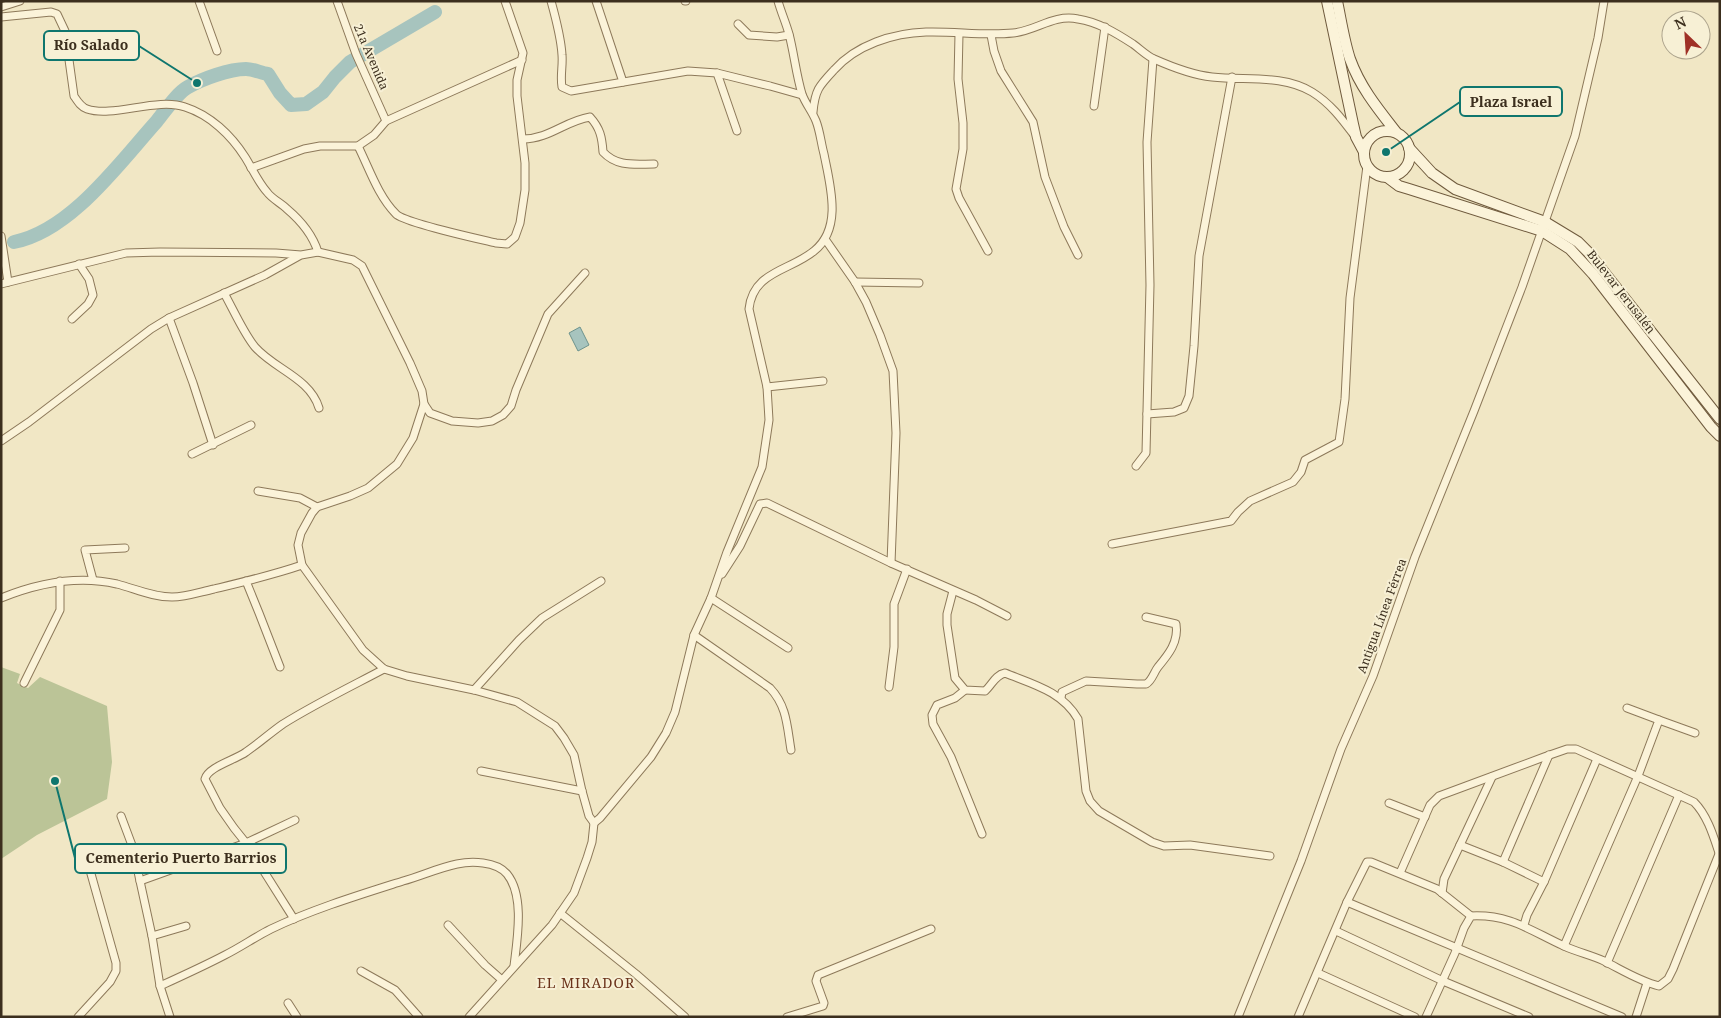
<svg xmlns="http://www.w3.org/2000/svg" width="1721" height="1018" font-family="'Noto Serif',serif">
<rect width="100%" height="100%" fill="#f1e7c5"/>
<path fill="#bbc497" d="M1,667l19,7 -3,9 11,5 12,-11 67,29 5,56 -5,37 -70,36 -36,24z"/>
<path fill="#a7c4be" stroke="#6d938d" d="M580,327l9,18 -11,6 -9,-18z"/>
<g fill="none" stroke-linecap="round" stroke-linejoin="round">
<path stroke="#a7c4be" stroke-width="14" d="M14,242c57,-11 106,-80 143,-121 8,-10 20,-28 31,-34 14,-8 41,-18 58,-18 7,0 15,4 22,5l12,19 11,12 15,-1 17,-12 12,-15 15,-15 85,-50"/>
<defs>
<g id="minor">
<path d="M199,1l18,50"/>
<path d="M337,1l19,53 30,67"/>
<path d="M551,1c5,18 10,36 11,54 1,11 -2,21 0,32l9,4 117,-20 29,2 53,13 32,9"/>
<path d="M596,1l27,81"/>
<path d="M685,1h1"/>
<path d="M1,7l19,-6"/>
<path d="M1,17l50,-5 6,2 8,17 9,65c4,6 7,11 13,13 26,9 70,-12 98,-2 25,8 46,28 60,50 7,11 13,25 22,35 5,7 14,11 20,17 13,11 26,27 31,43"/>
<path d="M738,24l11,11 28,2 12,-2"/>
<path d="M959,34l-1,45 5,44v26l-7,40 3,9 29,53"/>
<path d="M991,35l3,16 7,20 32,51 12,55 19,50 14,28"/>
<path d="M717,73l20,58"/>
<path d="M1094,106l11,-79"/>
<path d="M813,112c2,-22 6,-26 21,-42 22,-25 59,-37 92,-38 29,-1 58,4 87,1 23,-2 40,-19 65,-14 20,3 38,14 55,25 7,5 14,12 21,15 18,8 39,16 58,18 33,4 70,-3 100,15 18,11 30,27 42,43"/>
<path d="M523,139c26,0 42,-18 67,-22 10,11 12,20 13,35 14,15 31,12 51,12"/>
<path d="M358,146c11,22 20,50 38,68 9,9 83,25 100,29l11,1 8,-7 5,-14 5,-33v-27l-8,-67v-16l6,-27 -18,-52"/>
<path d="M251,168l53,-19 16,-3h38l16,-11 12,-14 136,-61"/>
<path d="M1,236l7,46"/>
<path d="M825,239l30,43 11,20 14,33 13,36 3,62 -5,130"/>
<path d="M855,282l64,1"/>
<path d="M1,284l125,-31 34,-1 116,1 25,2 17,-3 35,8 9,6 48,97 12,28 2,13 -11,34 -16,26 -29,24 -18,8 -33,11 -5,6 -11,20 -3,12 4,20 61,85 21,19 23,7 67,14 43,12 38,24 9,12 10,17 8,36 7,25 5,7 -2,19 -5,16 -13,35 -22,32 -83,92"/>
<path d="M224,293c9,16 20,41 31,54 19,22 55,31 64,61"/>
<path d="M169,318l24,65 20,62"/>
<path d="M72,319l16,-15 5,-9 -4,-16 -10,-15"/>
<path d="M767,387l56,-6"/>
<path d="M424,404l6,9 22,8 26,2 14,-2 11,-6 8,-9 5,-16 32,-76 37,-41"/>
<path d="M1147,414l27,-2 10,-4 5,-12 5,-50 5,-90 33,-179"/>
<path d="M1,441l28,-19 122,-93 18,-11 96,-43 34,-19"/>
<path d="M192,454l59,-29"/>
<path d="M1136,466l10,-13 4,-168 -3,-143 6,-83"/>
<path d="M258,491l42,7 17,9"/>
<path d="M1112,544l119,-23 7,-9 12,-11 43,-19 8,-10 4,-12 34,-18 6,-43 5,-101 17,-132"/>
<path d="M722,574l18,-28 20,-42 7,-1 124,60 85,37 31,16"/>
<path d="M93,580l-8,-30 40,-2"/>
<path d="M246,581l13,32 21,54"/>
<path d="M953,591l-6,23v11l8,53 10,12 20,1c7,-6 10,-16 20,-18 27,11 57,18 73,46l8,72 4,10 9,10 53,31 12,4 26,-1 80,11"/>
<path d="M1,598c37,-15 77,-23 116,-14 19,5 36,13 55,13 14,0 28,-5 42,-8 29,-7 59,-14 88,-24"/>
<path d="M711,598l77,50"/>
<path d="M694,635l76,53c17,18 17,38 21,62"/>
<path d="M24,683l36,-73v-29"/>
<path d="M889,687l5,-40v-43l13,-35"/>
<path d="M474,690l45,-50 23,-22 59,-37"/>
<path d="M965,690l-10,8 -18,7 -5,10 1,9 18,33 31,77"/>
<path d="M1061,698l1,-6 24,-11 51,3c2,0 7,0 9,0 6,-3 8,-12 12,-17 10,-12 21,-25 18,-43l-30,-7"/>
<path d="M1659,720l36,13"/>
<path d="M481,771l101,20"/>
<path d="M1389,803l36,14"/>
<path d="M121,816l12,32 7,33 106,-38 49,-23"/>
<path d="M594,823l6,-5 51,-61 15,-24 9,-21 19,-77 17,-37 16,-46 35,-85 7,-47 -2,-33 -18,-78c4,-38 41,-38 65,-58 29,-23 16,-66 10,-97 -3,-11 -4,-23 -8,-33 -4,-10 -11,-18 -14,-27 -6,-20 -8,-41 -13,-60 -3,-11 -8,-22 -11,-33"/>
<path d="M1460,845l43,17 41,20"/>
<path d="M1503,862l46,-107"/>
<path d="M1400,873l30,-68 9,-9 105,-39 23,-8h9l118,53c14,14 20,36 26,54"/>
<path d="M140,881l12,55"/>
<path d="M1442,893l2,-14 48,-102"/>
<path d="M1347,902l275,115"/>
<path d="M560,913l76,61 49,43"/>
<path d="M294,919l-48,-76 -12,-15 -14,-20 -15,-29c3,-12 30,-19 41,-27 12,-8 24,-19 37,-28 32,-20 67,-37 101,-55"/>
<path d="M448,925l37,40 17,15"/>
<path d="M1524,925l3,-10 17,-33 53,-123"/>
<path d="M1336,931l107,50 86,36"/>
<path d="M1564,946l74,-170 21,-56 -32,-12"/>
<path d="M1607,963l72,-168"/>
<path d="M361,971l34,19 24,27"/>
<path d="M1318,973l97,44"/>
<path d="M160,986c22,-10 44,-20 65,-31 16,-8 30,-18 46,-26 42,-20 88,-34 132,-48 18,-5 35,-13 54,-17 14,-3 39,-3 50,10 18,22 10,66 7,92"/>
<path d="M288,1003l9,14"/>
<path d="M78,1017l32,-35 6,-11v-8l-30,-107"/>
<path d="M170,1017l-10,-31 -8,-50 34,-10"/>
<path d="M787,1017l36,-11 1,-3 -8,-22 2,-6 113,-46"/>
<path d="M1238,1017l63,-156 40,-112 32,-73 42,-119 59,-146 48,-124 53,-151 23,-98 6,-37"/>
<path d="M1298,1017l49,-115 20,-40h4l66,27 34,27"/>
<path d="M1426,1017l29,-64 9,-25 7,-12c39,-2 60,15 93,30 13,6 27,9 40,15 18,9 35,20 55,25l9,-7 5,-10 46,-115"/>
<path d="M1636,1017l11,-34"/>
</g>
<g id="secondary">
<path d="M1327,1l26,123 3,13 8,15"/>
<path d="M1337,1c4,19 7,40 13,58 10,28 28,50 46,73"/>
<circle cx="1387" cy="154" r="23"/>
<path d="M1409,148l23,25 23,16 90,33 33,20 10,10 132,167"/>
<path d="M1387,177l12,9 10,3 133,42 28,18 23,25 118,153 9,9"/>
</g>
</defs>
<use href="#minor" stroke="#8d795a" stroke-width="9"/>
<use href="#secondary" stroke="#6f5a3d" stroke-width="12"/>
<use href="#minor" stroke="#fbf3d9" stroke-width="7"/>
<use href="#secondary" stroke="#fbf3d9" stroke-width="10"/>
</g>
<g text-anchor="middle" stroke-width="4" stroke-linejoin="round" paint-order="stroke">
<g font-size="12" fill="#3c2f1e" stroke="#f7f0d5">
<text transform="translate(371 57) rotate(67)" y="4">21a Avenida</text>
<text transform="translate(1621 292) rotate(52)" y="4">Bulevar Jerusalén</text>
<text transform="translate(1382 616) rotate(-70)" y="4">Antigua Línea Férrea</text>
</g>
<g font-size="14" letter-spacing="1" fill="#6b331b" stroke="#f7f0d5">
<text x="586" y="988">EL MIRADOR</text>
</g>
</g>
<path fill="none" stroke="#0f766e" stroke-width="2" d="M197 83L139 46M1386 152L1460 102M55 781L75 858"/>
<g fill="#0f766e" stroke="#f7f0d5" stroke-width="2">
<circle cx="197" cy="83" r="5"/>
<circle cx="1386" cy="152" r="5"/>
<circle cx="55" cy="781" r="5"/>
</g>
<g fill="#f7f0d5" stroke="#0f766e" stroke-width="2">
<rect x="44" y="31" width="95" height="29" rx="5"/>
<rect x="1460" y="87" width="102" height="29" rx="5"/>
<rect x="75" y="844" width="211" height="29" rx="5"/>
</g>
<g font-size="14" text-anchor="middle" font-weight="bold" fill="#3c2f1e">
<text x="91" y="50">Río Salado</text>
<text x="1511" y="107">Plaza Israel</text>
<text x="181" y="863">Cementerio Puerto Barrios</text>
</g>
<rect width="1721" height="1018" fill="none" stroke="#3c2f1e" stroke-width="5"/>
<g transform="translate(1686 35) rotate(335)"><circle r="24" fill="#f7f0d5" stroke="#aca38c"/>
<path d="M0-4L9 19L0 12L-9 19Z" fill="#9f3026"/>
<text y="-8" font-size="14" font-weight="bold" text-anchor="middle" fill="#3c2f1e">N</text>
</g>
</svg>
